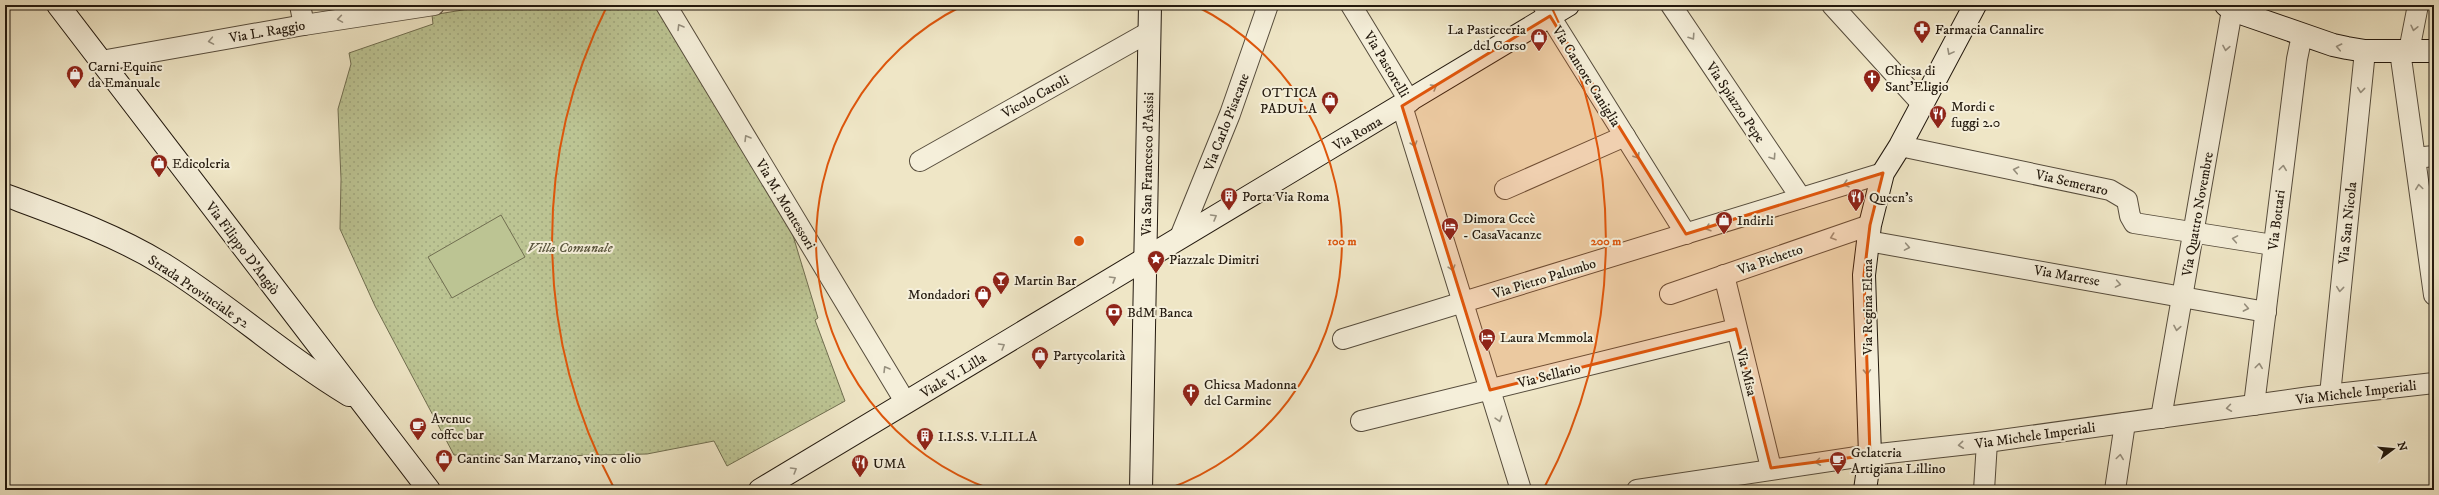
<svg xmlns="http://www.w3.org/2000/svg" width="2439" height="495" font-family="'IM FELL DW Pica',serif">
<defs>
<pattern id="park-dots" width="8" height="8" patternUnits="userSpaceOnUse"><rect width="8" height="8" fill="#bcc493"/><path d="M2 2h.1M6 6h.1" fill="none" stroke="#a1a87e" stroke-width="1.8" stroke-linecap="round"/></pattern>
</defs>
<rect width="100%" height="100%" fill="#efe6c6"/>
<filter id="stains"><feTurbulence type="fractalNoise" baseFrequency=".005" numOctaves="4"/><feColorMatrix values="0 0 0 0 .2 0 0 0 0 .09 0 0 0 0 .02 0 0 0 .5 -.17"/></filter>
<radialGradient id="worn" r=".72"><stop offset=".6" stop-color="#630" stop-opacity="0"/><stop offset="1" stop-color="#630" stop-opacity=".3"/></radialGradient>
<path fill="url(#park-dots)" stroke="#706e50" d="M493,5h163l135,224 27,89 -3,2 30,81 -118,65 -13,-25 -67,13 -94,2 -99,-1 -79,-149 -35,-77 1,-50 -3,-70 13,-45 -2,-11 84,-29 -1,-9z"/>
<path fill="#bcc493" stroke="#706e50" d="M501,215l24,42 -73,41 -24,-41z"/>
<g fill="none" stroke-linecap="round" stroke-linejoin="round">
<defs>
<g id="street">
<path d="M300,5l4,20"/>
<path d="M666,5l240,398"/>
<path d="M1351,5l59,97"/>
<path d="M1543,5l143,229"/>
<path d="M1671,5l130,193"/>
<path d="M1832,5l90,99"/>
<path d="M2400,51l34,244"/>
<path d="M2409,51l9,-46"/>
<path d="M101,61l203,-36 130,-20"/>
<path d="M1402,106l119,384"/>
<path d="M1900,146l210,44 17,10 3,16 4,7 139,22"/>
<path d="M2415,158l19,-2"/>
<path d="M920,161l229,-129"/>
<path d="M1505,189l120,-53"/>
<path d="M1180,237l50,-123 38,-109"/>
<path d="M1868,241l398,71"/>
<path d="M1724,275l47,193"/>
<path d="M1670,294l200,-69"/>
<path d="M1343,339l540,-166"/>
<path d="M2330,395l35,-344"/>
<path d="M2254,405l43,-346 5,-24"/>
<path d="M2161,418l71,-408"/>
<path d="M1361,421l375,-92"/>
<path d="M1637,490l233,-35 117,-13 323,-45 124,-14"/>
<path d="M1984,490l3,-48"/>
<path d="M2115,490l10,-67"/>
</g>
<g id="secondary">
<path d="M58,5l371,485"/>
<path d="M2226,5l6,5 101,35 14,3 18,3h69"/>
<path d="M5,195c54,20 109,39 158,69 65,40 121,92 186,131"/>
<path d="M760,490l808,-485"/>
<path d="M1141,490l9,-485"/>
<path d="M1865,490l5,-35 -6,-180 6,-50 13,-52 17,-27 75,-141"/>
</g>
</defs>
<use href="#street" stroke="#564c3c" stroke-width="22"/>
<use href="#secondary" stroke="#23190e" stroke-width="24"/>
<use href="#street" stroke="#f5efda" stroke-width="20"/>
<use href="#secondary" stroke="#f5efda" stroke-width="22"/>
<defs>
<path id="rail" d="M5,484l2,6"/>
</defs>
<use href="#rail" stroke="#23190e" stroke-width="4.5"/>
<use href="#rail" stroke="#f5efda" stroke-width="3" stroke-dasharray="9" stroke-linecap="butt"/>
</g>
<defs><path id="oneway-chevron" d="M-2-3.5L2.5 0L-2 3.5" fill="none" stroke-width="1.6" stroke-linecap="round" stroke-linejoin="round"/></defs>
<g stroke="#968f7e">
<use href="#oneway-chevron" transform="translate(340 19) rotate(171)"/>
<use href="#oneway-chevron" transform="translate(680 27) rotate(-121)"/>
<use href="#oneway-chevron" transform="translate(2414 28) rotate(103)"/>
<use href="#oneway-chevron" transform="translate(1692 37) rotate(56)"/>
<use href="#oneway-chevron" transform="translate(211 41) rotate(170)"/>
<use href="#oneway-chevron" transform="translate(2339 47) rotate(-168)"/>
<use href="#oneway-chevron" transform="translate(2226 48) rotate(100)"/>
<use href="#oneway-chevron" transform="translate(1950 52) rotate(118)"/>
<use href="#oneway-chevron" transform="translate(1434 87) rotate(-31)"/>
<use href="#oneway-chevron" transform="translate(2361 90) rotate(96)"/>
<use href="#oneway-chevron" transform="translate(747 138) rotate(-121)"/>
<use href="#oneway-chevron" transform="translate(1414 144) rotate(73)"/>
<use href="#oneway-chevron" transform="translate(1637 156) rotate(58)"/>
<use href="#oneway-chevron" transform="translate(1773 157) rotate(56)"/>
<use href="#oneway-chevron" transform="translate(2283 168) rotate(-83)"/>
<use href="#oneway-chevron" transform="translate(2016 170) rotate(-168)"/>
<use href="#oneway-chevron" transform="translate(1846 184) rotate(163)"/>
<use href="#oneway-chevron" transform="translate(2419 187) rotate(-98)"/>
<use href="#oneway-chevron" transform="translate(1214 217) rotate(-30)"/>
<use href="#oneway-chevron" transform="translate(1708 228) rotate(163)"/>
<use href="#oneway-chevron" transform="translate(1833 237) rotate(161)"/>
<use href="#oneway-chevron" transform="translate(2235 239) rotate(-170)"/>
<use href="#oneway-chevron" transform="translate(1907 247) rotate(10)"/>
<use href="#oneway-chevron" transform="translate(1452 268) rotate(73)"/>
<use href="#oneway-chevron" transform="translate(1113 279) rotate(-31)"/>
<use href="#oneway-chevron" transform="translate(2118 284) rotate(10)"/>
<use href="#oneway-chevron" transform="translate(2340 289) rotate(96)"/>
<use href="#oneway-chevron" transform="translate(2246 308) rotate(11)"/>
<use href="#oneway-chevron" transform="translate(2177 328) rotate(100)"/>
<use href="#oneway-chevron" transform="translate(1002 346) rotate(-31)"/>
<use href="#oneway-chevron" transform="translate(2259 366) rotate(-83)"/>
<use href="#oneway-chevron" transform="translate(886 369) rotate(-121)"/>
<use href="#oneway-chevron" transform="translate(1867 372) rotate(88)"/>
<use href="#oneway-chevron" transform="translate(2229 408) rotate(172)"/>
<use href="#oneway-chevron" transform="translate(1499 419) rotate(73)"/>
<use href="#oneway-chevron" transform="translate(1961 445) rotate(174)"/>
<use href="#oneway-chevron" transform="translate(2120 457) rotate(-82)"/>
<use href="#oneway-chevron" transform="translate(1818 462) rotate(172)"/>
<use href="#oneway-chevron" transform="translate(794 470) rotate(-31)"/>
</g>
<path fill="#de560c" fill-opacity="0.2" stroke="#de560c" stroke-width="3" stroke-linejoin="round" d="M1550,16l136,218 197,-61 -13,52 -6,50 6,180 -99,13 -35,-139 -246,61 -88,-284z"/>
<g fill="none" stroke="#de560c" stroke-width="2">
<path d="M993 490A263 263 0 0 1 962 6M1196 6A263 263 0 0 1 1165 490"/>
<path d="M614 488A527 527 0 0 1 607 6M1551 6A527 527 0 0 1 1544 488"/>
</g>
<defs>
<symbol id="pharmacy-pin" viewBox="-11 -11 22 30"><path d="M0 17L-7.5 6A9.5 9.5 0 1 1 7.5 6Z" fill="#8f2418" stroke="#f5efda"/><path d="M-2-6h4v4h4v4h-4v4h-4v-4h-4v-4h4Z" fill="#fff"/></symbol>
<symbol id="shop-pin" viewBox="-11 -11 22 30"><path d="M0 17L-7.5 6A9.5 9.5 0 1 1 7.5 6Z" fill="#8f2418" stroke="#f5efda"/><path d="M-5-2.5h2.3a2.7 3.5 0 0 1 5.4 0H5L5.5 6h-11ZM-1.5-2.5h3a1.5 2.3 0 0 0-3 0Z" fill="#fff"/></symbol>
<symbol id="church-pin" viewBox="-11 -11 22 30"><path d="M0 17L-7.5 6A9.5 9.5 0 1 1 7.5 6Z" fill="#8f2418" stroke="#f5efda"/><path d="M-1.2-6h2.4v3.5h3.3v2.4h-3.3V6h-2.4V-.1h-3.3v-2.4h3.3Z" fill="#fff"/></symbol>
<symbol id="restaurant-pin" viewBox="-11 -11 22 30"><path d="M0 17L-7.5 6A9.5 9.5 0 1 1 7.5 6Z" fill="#8f2418" stroke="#f5efda"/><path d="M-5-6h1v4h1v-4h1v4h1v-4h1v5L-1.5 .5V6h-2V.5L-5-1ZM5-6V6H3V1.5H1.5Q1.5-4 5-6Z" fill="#fff"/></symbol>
<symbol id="building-pin" viewBox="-11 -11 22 30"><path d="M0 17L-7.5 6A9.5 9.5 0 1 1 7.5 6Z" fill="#8f2418" stroke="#f5efda"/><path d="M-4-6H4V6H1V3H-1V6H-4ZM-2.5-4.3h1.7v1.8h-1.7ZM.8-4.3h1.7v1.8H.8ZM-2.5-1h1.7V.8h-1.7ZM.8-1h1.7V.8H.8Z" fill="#fff"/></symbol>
<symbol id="hotel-pin" viewBox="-11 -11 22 30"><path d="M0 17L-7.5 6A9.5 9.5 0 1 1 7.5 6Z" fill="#8f2418" stroke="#f5efda"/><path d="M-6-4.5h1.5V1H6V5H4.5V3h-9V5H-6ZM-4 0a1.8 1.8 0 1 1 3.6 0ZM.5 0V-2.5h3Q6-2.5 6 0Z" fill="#fff"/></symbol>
<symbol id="sight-pin" viewBox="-11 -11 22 30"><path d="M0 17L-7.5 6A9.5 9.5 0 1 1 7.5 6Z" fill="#8f2418" stroke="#f5efda"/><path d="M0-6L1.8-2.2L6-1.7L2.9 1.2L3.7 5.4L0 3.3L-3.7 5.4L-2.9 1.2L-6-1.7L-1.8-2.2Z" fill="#fff"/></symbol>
<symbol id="bar-pin" viewBox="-11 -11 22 30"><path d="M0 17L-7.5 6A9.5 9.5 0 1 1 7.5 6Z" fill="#8f2418" stroke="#f5efda"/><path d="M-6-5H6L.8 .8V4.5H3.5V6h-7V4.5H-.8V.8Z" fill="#fff"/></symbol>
<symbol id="bank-pin" viewBox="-11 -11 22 30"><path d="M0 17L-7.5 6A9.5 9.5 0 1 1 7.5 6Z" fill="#8f2418" stroke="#f5efda"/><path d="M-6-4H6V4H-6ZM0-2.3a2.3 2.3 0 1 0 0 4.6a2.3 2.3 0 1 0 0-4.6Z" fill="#fff"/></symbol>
<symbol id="cafe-pin" viewBox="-11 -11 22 30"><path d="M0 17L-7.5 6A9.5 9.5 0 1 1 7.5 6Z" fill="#8f2418" stroke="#f5efda"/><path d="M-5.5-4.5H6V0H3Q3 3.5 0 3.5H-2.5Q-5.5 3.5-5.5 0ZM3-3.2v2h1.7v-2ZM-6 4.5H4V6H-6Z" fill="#fff"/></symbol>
</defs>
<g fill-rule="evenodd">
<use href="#pharmacy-pin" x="1912" y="19" width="20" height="27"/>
<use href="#shop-pin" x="1529" y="27" width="20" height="27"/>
<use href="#shop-pin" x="65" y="64" width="20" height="27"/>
<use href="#church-pin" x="1862" y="68" width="20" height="27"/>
<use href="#shop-pin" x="1320" y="90" width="20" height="27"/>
<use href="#restaurant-pin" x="1928" y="104" width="20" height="27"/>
<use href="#shop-pin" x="149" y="153" width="20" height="27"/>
<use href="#building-pin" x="1219" y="186" width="20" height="27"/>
<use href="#restaurant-pin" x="1846" y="187" width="20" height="27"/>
<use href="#shop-pin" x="1714" y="210" width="20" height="27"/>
<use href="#hotel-pin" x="1440" y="216" width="20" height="27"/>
<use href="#sight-pin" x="1146" y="249" width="20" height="27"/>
<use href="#bar-pin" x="991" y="270" width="20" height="27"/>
<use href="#shop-pin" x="973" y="284" width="20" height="27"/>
<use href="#bank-pin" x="1104" y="302" width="20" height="27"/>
<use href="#hotel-pin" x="1477" y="327" width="20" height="27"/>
<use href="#shop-pin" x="1030" y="345" width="20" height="27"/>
<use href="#church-pin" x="1181" y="382" width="20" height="27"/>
<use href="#cafe-pin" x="408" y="416" width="20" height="27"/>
<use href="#building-pin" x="915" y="426" width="20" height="27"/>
<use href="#shop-pin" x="434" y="448" width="20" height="27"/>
<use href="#cafe-pin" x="1828" y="450" width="20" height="27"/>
<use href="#restaurant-pin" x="850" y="453" width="20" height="27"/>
</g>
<g text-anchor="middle" stroke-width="4" stroke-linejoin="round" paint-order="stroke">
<g font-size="14" fill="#23190e" stroke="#f5efda" text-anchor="start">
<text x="1526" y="34" text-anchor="end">La Pasticceria<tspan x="1526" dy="16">del Corso</tspan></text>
<text x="1935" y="34">Farmacia Cannalire</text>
<text x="88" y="71">Carni Equine<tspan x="88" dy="16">da Emanuale</tspan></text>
<text x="1885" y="75">Chiesa di<tspan x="1885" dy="16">Sant'Eligio</tspan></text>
<text x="1317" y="97" text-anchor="end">OTTICA<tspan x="1317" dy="16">PADULA</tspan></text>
<text x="1951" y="111">Mordi e<tspan x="1951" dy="16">fuggi 2.0</tspan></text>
<text x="172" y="168">Edicoleria</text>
<text x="1242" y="201">Porta Via Roma</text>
<text x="1869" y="202">Queen's</text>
<text x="1463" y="223">Dimora Cecè<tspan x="1463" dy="16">- CasaVacanze</tspan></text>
<text x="1737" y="225">Indirli</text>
<text x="1169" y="264">Piazzale Dimitri</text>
<text x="1014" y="285">Martin Bar</text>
<text x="970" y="299" text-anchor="end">Mondadori</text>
<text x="1127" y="317">BdM Banca</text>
<text x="1500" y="342">Laura Memmola</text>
<text x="1053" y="360">Partycolarità</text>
<text x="1204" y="389">Chiesa Madonna<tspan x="1204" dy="16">del Carmine</tspan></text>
<text x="431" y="423">Avenue<tspan x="431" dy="16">coffee bar</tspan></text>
<text x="938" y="441">I.I.S.S. V.LILLA</text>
<text x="1851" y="457">Gelateria<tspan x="1851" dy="16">Artigiana Lillino</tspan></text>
<text x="457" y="463">Cantine San Marzano, vino e olio</text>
<text x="873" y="468">UMA</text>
</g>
<g font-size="14" fill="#23190e" stroke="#f5efda">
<text transform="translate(267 31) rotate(-10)" y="5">Via L. Raggio</text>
<text transform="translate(1387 64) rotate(59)" y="5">Via Pastorelli</text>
<text transform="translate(1587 76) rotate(58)" y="5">Via Cantore Caniglia</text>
<text transform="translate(1035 96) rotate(-29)" y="5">Vicolo Caroli</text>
<text transform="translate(1736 102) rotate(56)" y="5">Via Spiazzo Pepe</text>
<text transform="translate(1226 122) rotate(-69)" y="5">Via Carlo Pisacane</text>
<text transform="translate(1357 133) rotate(-30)" y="5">Via Roma</text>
<text transform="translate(1147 164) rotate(-89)" y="5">Via San Francesco d'Assisi</text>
<text transform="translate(2072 182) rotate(13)" y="5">Via Semeraro</text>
<text transform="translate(786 204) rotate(59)" y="5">Via M. Montessori</text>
<text transform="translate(2197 214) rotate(-80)" y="5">Via Quattro Novembre</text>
<text transform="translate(2276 220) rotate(-83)" y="5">Via Bottari</text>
<text transform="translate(2347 223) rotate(-84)" y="5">Via San Nicola</text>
<text transform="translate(243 248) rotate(53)" y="5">Via Filippo D'Angiò</text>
<text transform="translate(1770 259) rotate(-19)" y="5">Via Pichetto</text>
<text transform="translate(2067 275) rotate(10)" y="5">Via Marrese</text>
<text transform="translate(1544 278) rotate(-17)" y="5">Via Pietro Palumbo</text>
<text transform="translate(199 291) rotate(34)" y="5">Strada Provinciale 52</text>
<text transform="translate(1867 307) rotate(-90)" y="5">Via Regina Elena</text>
<text transform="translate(1747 372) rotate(76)" y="5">Via Misa</text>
<text transform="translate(953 375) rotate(-31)" y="5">Viale V. Lilla</text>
<text transform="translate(1549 375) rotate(-14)" y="5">Via Sellario</text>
<text transform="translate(2356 392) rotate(-7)" y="5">Via Michele Imperiali</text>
<text transform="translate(2035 435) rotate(-8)" y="5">Via Michele Imperiali</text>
</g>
<g font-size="14" font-style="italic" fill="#59553d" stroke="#f5efda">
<text x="570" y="252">Villa Comunale</text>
</g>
</g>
<circle cx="1079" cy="241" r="6" fill="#de560c" stroke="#f5efda" stroke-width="2"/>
<g font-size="12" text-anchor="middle" font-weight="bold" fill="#de560c" stroke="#f5efda" stroke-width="4" stroke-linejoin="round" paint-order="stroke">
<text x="1342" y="245">100 m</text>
<text x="1606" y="245">200 m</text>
</g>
<rect width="2439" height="495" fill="none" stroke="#efe6c6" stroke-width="20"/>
<rect x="6" y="6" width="2427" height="483" fill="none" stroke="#23190e" stroke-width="2"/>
<rect x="10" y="10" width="2419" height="475" fill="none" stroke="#23190e"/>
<g transform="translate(2393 449) rotate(74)" stroke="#f5efda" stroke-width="3" paint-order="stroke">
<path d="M0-3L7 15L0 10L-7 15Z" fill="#23190e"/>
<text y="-6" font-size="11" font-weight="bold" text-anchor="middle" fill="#23190e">N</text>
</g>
<rect width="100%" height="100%" filter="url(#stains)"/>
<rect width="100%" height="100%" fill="url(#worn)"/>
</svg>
